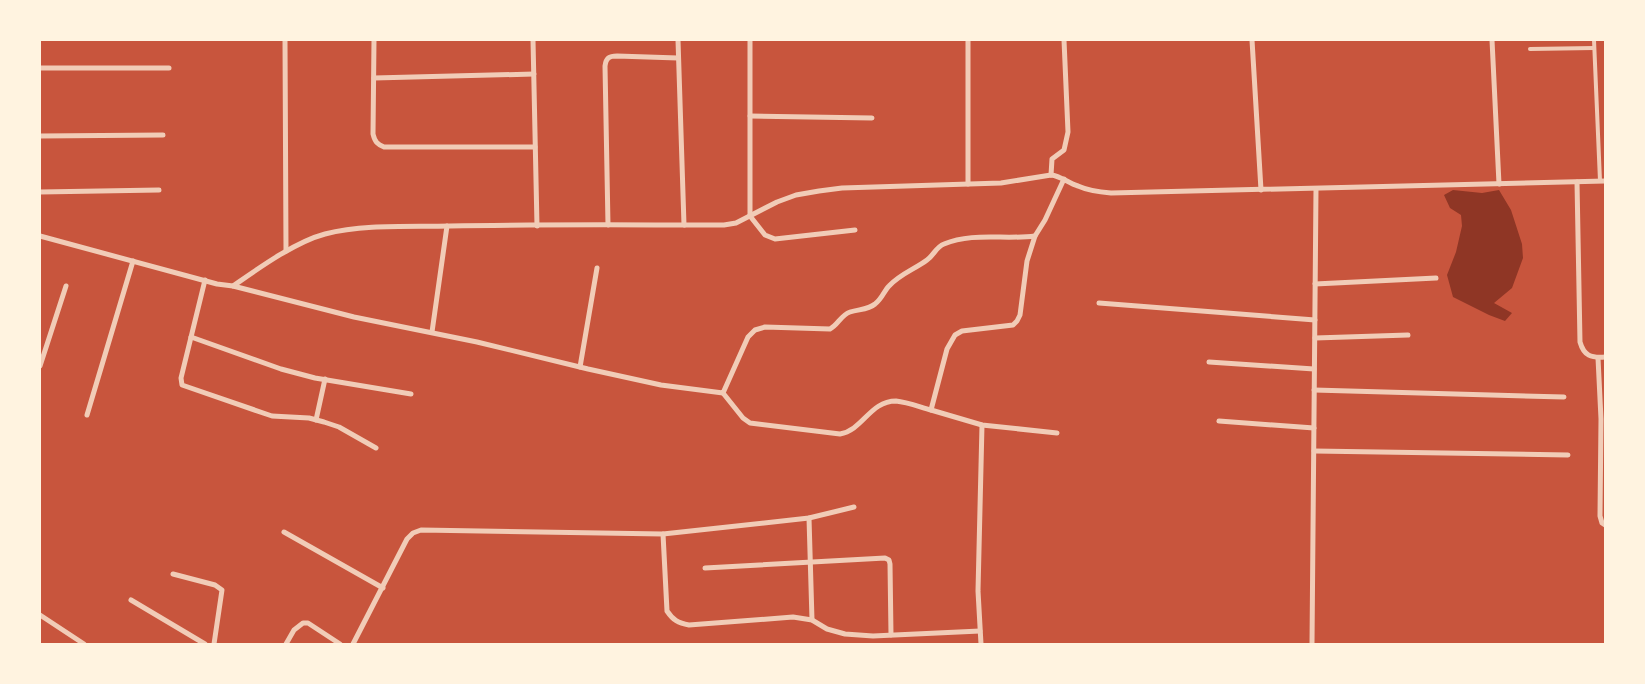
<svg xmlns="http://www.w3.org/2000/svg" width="1645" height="684" font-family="Overpass,sans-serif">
<rect width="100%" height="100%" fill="#c8553d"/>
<path fill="#8f3625" d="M1453,190l29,3 17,-3 12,20 11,34 1,14 -11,30 -18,15 18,10 -7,8 -16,-6 -36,-18 -6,-22 9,-23 6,-26 -1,-11 -11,-7 -6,-13z"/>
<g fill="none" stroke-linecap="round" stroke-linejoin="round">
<g stroke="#f1ccb7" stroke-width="4">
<path d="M1594,40l6,141"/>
<path d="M1530,49l64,-1"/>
</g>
<g stroke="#f1ccb7" stroke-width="5">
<path d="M285,40l1,211"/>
<path d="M374,40l-1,94c2,8 4,10 11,13h151"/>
<path d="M533,40l4,186"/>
<path d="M678,40l6,185"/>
<path d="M750,40v176l15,19 10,4 80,-9"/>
<path d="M968,40v144"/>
<path d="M1252,40l9,150"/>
<path d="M1492,40l7,144"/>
<path d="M40,68h129"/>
<path d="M374,78l160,-4"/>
<path d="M750,116l122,2"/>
<path d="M40,136l123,-1"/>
<path d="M1051,175l1,-16 12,-9 4,-18 -4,-92"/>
<path d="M1577,182l3,160c4,14 11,16 25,15"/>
<path d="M40,192l119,-2"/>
<path d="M608,225l-3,-159c1,-8 4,-10 12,-10l61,2"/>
<path d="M40,236l177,48 16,2c26,-18 62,-44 92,-52 39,-10 85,-7 125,-8 92,-2 183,-1 274,-1l12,-2 41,-21 19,-7 23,-4 23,-3 159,-5 50,-8c10,1 17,8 27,11 11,5 21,6 33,7l494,-12"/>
<path d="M205,280l-24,98 1,7 90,31 37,2 15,4 15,5 37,21"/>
<path d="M1315,284l121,-6"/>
<path d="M233,286l121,31 123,25 111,27 73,16 62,8 25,-56 7,-7 10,-3 65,2c8,-4 11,-14 20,-17 9,-3 18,-2 25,-8 7,-5 9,-13 14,-18 11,-12 26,-17 38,-26 7,-5 9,-13 17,-16 29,-12 60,-4 91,-8"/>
<path d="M1099,303l216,17"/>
<path d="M432,332l15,-106"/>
<path d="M191,337l90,32 34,9 96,16"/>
<path d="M1315,338l93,-3"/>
<path d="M1598,358l3,61 -1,97 2,7 3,2"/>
<path d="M1209,362l105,7"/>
<path d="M40,366l26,-80"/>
<path d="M580,367l17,-99"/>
<path d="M1314,390l250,7"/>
<path d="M723,393l20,25 7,5 90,11c23,-4 30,-33 56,-33 11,1 24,6 35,9"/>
<path d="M87,415l46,-154"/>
<path d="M316,420l9,-41"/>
<path d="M1219,421l95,7"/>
<path d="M1057,433l-75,-8 -51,-15 16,-61 8,-14 7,-4 51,-6 4,-4 3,-6 7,-54 8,-25 10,-16 19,-41"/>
<path d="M1314,451l254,4"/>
<path d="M809,518l3,102"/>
<path d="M284,532l99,56"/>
<path d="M663,534l146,-16 45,-11"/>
<path d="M705,568l180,-10 4,2 1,4 1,71"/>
<path d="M173,574l42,11 7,5 -8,54"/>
<path d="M131,600l74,44"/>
<path d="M40,615l44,29"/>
<path d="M286,644l8,-14 9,-7h5l32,21"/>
<path d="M353,644l54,-105 6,-6 8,-3 242,4 4,77c6,9 11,12 22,14l104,-8 19,3 15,9 18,5 28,2 107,-5"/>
<path d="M981,644l-3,-53 4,-166"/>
<path d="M1312,644l4,-455"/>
</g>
</g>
<rect width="1645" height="684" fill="none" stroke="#fff3e0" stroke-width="82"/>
</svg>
